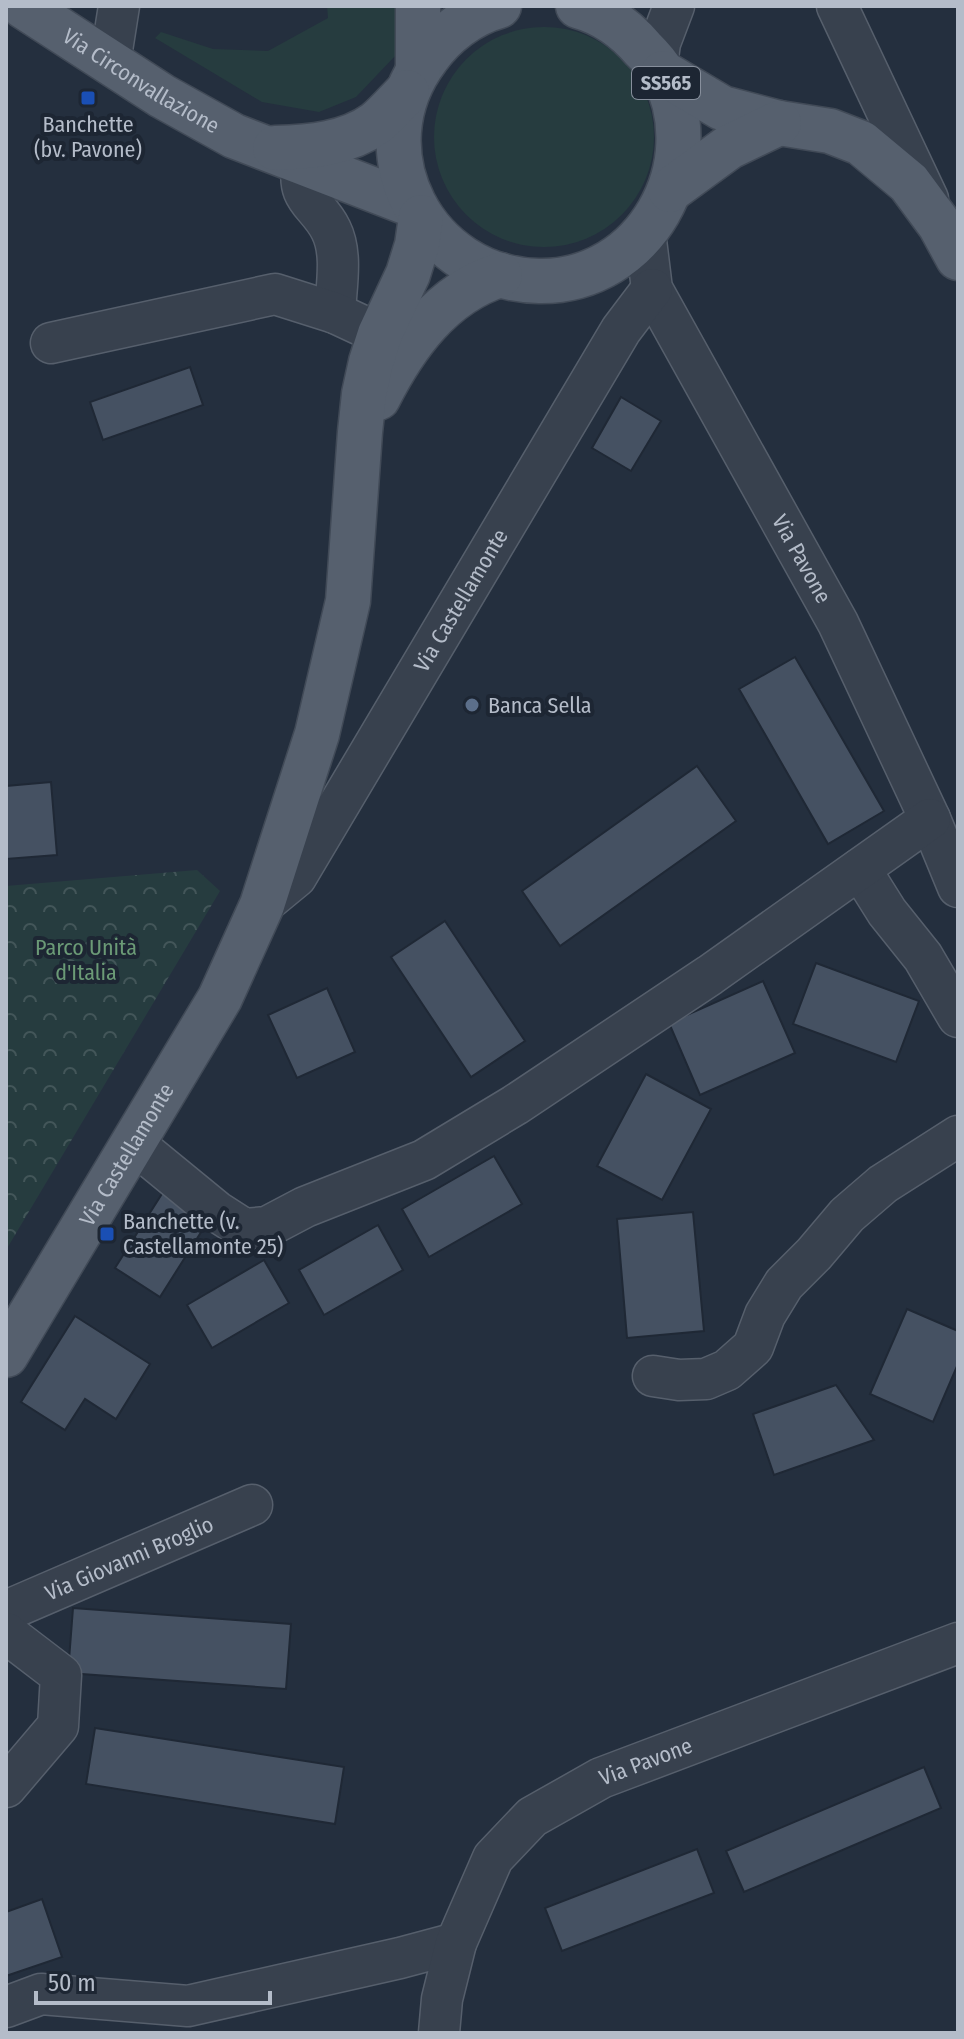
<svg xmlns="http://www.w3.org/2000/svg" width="964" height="2039" font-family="'Fira Sans Condensed',sans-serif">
<defs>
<pattern id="park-crowns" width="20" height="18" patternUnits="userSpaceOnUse" patternTransform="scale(2)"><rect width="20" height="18" fill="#263c3f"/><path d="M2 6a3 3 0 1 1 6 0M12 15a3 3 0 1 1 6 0" fill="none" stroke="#435659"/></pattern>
</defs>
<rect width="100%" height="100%" fill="#242f3e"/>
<g fill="#263c3f">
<path d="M327,6h83l-14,49 -40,42 -37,15 -57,-10 -107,-64 6,-6 52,17 55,2 60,-33z"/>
<circle cx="544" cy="137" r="110"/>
</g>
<path fill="url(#park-crowns)" d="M197,870l23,21 -214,359v-364z"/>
<g fill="#455162" stroke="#1f2835" stroke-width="2">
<path d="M190,367l13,38 -100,35 -13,-38z"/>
<path d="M621,397l40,24 -30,50 -39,-23z"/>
<path d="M795,657l89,154 -56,33 -89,-155z"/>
<path d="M697,766l39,55 -176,125 -38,-55z"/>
<path d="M51,782l6,73 -51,4v-73z"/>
<path d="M445,921l80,120 -54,36 -80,-120z"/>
<path d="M816,963l103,38 -23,61 -103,-38z"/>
<path d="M763,981l32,72 -95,42 -31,-72z"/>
<path d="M327,988l28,64 -58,26 -29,-63z"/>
<path d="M646,1074l65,35 -49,91 -65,-34z"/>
<path d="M494,1156l28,48 -93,53 -27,-48z"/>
<path d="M165,1189l45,29 -50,79 -45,-29z"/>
<path d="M693,1212l11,119 -77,7 -10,-119z"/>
<path d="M378,1225l25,45 -79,45 -25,-45z"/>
<path d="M264,1260l25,43 -77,45 -25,-43z"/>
<path d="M907,1309l51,22v33l-25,58 -63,-28z"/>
<path d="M75,1316l75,48 -34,55 -31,-20 -20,31 -44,-28z"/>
<path d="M836,1385l38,55 -100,35 -21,-61z"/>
<path d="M73,1608l218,16 -5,65 -218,-16z"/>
<path d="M95,1728l249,39 -9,57 -249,-40z"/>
<path d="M924,1767l17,41 -197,84 -18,-41z"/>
<path d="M697,1849l17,44 -152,58 -17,-43z"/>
<path d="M42,1899l20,58 -56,19v-64z"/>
</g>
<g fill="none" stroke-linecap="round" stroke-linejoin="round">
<defs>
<g id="minor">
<path d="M837,6l91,193"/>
<path d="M110,63l9,-57"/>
<path d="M657,65l3,-22 14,-37"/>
<path d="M303,164c-8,36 15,39 28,66 12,24 5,57 4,83"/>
<path id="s1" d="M645,232l7,57 186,334 92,196 28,68"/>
<path d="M51,343l224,-49 60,19 45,21"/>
<path d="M860,869l27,43 36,45 35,60"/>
<path id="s2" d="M262,905l34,-28 325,-547 31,-41"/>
<path d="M133,1143l83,68 28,18 23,-2 38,-20 119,-47 91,-55 195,-130 220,-156"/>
<path d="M653,1376l26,4 27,-1 21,-9 26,-23 12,-32 19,-31 30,-30 33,-39 36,-31 75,-48"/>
<path id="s3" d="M6,1611l246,-106"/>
<path d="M6,1633l55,42 -3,51 -52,61"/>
<path d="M6,2007l35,-13 147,12 212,-48 56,-15"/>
<path id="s4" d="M439,2033l3,-34 14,-56 37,-85 39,-41 69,-39 357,-135"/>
</g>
<g id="major">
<path id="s5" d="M23,6l139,90 72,40 179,69"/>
<path d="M499,6c-29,8 -55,28 -72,52 -70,93 -2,221 112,223 106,2 172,-117 123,-209 -5,-9 -12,-16 -19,-23 -17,-20 -40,-36 -65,-43"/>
<path d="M418,70v-64"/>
<path d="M663,73l59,35 57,15 51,8 31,12 48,40 31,42 18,33"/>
<path d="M275,148c35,-1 72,-4 101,-25 11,-9 21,-21 31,-31"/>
<path d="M670,190l59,-43 50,-24"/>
<path d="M378,398c27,-53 63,-104 122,-123"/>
<path id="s6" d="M6,1355l214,-357 42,-93 55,-171 31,-133 12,-169 4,-38 7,-32 9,-28 28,-60 9,-29 4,-28"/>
</g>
</defs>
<use href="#minor" stroke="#565f6c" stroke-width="43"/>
<use href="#major" stroke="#414a57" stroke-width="47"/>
<use href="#minor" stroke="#38414e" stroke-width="40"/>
<use href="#major" stroke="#56606e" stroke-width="44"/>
</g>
<g fill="#1a4fb4" stroke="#1d2633" stroke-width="3">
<rect x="80" y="90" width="16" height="16" rx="4"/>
<rect x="99" y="1226" width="16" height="16" rx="4"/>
</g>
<circle fill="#5c6f8a" stroke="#1d2633" stroke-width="3" cx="472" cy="705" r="8"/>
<g text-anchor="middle" stroke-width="8" stroke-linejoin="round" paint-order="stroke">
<rect fill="#1d2633" stroke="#878f9c" stroke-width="2" x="632" y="67" width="68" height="32" rx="6"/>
<g font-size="20" font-weight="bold" fill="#b4bcc9">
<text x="666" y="90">SS565</text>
</g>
<g font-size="22" fill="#b4bcc9" stroke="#1d2633">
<text dy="8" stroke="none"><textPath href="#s5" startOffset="140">Via Circonvallazione</textPath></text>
<text dy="8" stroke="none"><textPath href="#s1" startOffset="366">Via Pavone</textPath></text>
<text dy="8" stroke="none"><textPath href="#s2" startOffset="366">Via Castellamonte</textPath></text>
<text dy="8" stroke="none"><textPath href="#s6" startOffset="234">Via Castellamonte</textPath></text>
<text dy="8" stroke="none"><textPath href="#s3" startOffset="134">Via Giovanni Broglio</textPath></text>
<text dy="8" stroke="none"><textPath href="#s4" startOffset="368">Via Pavone</textPath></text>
</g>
<g font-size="22" fill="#b4bcc9" stroke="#1d2633" text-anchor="start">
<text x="88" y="132" text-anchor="middle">Banchette<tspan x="88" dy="25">(bv. Pavone)</tspan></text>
<text x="488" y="713">Banca Sella</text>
<text x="123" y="1229">Banchette (v.<tspan x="123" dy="25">Castellamonte 25)</tspan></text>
</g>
<g font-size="22" fill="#6b9a76" stroke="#1d2633">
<text x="86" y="955">Parco Unità<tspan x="86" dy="25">d'Italia</tspan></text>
</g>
</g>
<rect width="964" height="2039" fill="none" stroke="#b4bcc9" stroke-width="16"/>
<path d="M36 1991v12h234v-12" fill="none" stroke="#b4bcc9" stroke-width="4"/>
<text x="48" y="1991" font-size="24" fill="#b4bcc9" stroke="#1d2633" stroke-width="6" paint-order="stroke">50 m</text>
</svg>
